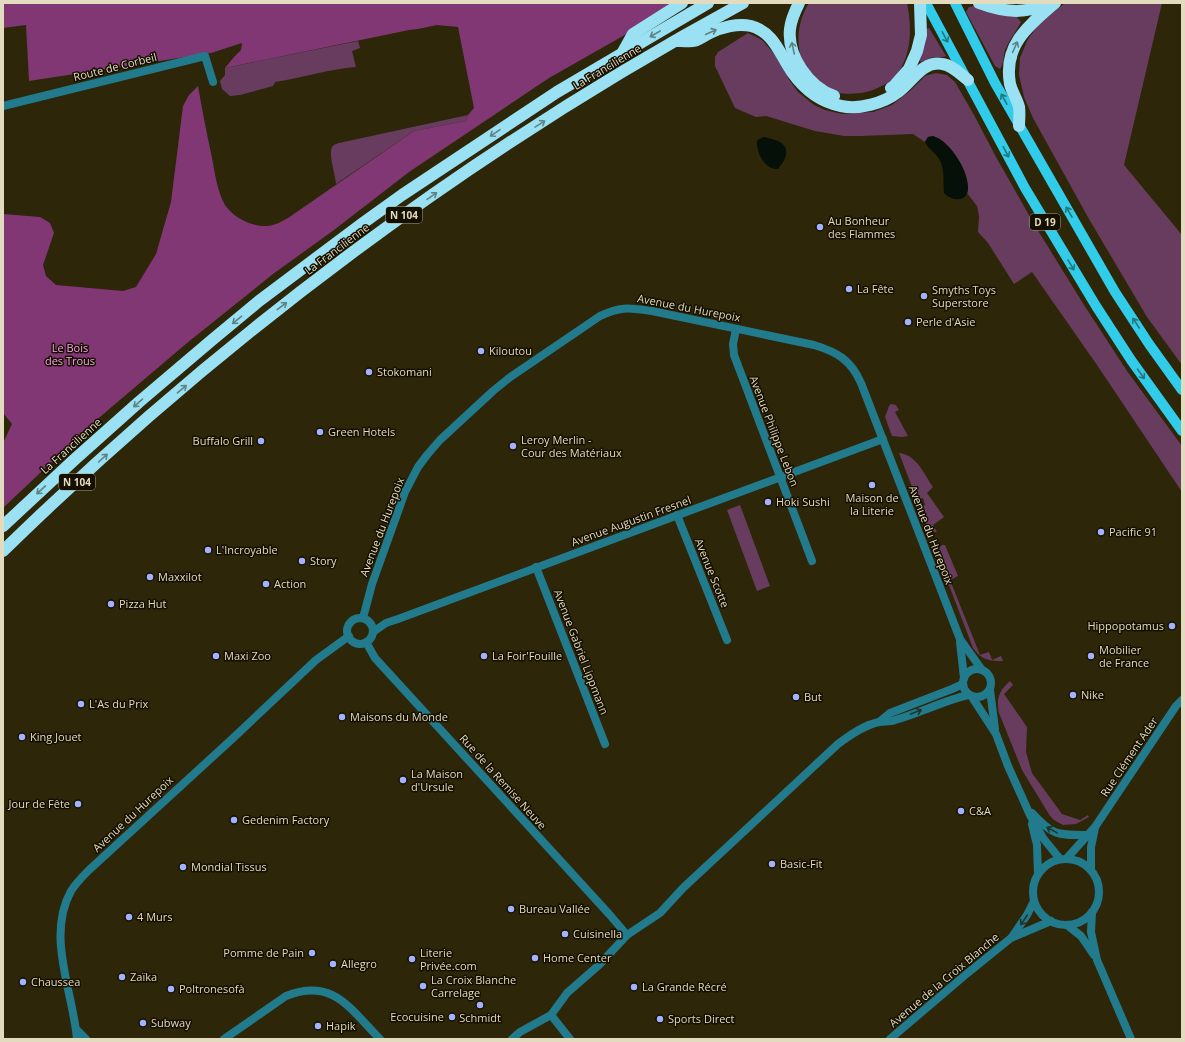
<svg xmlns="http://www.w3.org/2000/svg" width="1185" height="1042" font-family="'Open Sans',sans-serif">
<rect width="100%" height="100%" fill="#2e2608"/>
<g fill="#673c5f">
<path d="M809,3h98c5,25 5,52 -11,73 -5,6 -16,11 -23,14 -8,3 -25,5 -34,3 -9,-3 -19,-10 -25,-17 -3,-4 -9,-9 -11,-14 -8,-19 -5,-42 6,-59z"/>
<path d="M1065,3h97l-38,162 58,70v130l-35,-48 -58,-98 -56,-101 -9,-21 -5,-22 1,-17 7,-17 11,-16z"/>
<path d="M974,6l11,5 31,5 5,6c-5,10 -12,18 -16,28 -2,7 -1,13 -5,19l-5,-3 -29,-54 3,-5z"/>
<path d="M929,28l17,28 -3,1h-10l-12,5 -2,-2 6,-15 1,-16z"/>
<path d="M748,33l14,7 6,7 7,8 15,26 8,11 16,13 11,5 17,4 31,-2 19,-7 18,-14 15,-15 11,-3 11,2 8,7 19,33 22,42 38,67 50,81 43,66 55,75v46l-85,-127 -65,-93 -18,12 -26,-41 -10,-11 1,-16 -2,-10 -10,-13c4,-17 -12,-43 -26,-53 -2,-2 -6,-3 -8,-4l-5,1 -3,5 -12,-8 -52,2h-17l-29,-5 -49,-15 -10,1 -21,-9 -20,-42v-9l3,-5z"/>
<path d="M358,41l2,7 -8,3 4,16c-27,2 -54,11 -81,15l-2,4 -33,9 -10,1 -8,-7 -2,-8 5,-6v-7z"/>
<path d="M468,115l-2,6 -52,10 -78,53c0,-8 -9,-33 -3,-38 1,-2 4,-2 6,-3z"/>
<path d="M891,404l5,1 3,5 -4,2 13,24 -6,1 -10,-1 -7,-19 4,-11z"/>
<path d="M899,453c18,2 25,21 34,34l-6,6 17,24 -11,8 4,7 -8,-1 -9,-22 2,-3 3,-1 -2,-7 -6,2z"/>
<path d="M740,505l30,81 -13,5 -30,-81z"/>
<path d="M942,545h3l13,31 -8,4 30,75 9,-3 3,8 9,-4 2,5c-15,0 -21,-1 -30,-13l-37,-97z"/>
<path d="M1010,681l3,4 -9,9 23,33 -1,25 6,21 30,41 18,6 8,-5 1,2 -13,7 -13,1 -9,-5 -4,-4 -28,-46 -23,-57c-3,-15 0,-22 11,-32z"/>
</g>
<path fill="#803774" d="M3,3h678l-132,75 -140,94 -75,58 -61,44 -86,69 -93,79 -91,86v-65l9,-19 -9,-11v-199l37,3 10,6 4,10 -11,32 3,11 10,9 67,6 13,-4 20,-33 15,-52 12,-96 6,-11 9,-9c4,24 9,48 14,72 3,15 5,33 13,47 9,13 27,22 43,21 7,-1 13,-4 20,-8l126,-87 52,-10 2,-6 6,-7 -16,-81 -21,-2 -19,4 -9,1 -184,38 9,-11 7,-7 1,-7 -31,10 -182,28 -3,-56 -23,3z"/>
<g fill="#051008">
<path d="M933,136c2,1 6,2 8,4 13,9 28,33 27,49 -1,14 -17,12 -24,4 -1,-10 1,-26 -5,-34 -4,-7 -11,-10 -14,-17l3,-5z"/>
<path d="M764,137c9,2 25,5 22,18 -1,5 -5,10 -8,14 -13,1 -22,-16 -21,-28l2,-2z"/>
</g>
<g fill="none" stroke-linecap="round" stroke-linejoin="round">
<g stroke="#227b8d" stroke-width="8">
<path d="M3,106l202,-50 8,26"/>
<path d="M736,329l-3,15 1,11 78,206"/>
<path d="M677,515l50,125"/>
<path d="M536,567l69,177"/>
<path d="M363,618l9,-34 33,-92 13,-25 9,-12 13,-15 53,-49 16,-13 91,-62c22,-10 29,-8 52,-5l162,34c23,7 37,15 47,38l99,256 22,31"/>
<circle cx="360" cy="631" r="13"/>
<path d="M373,632l13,-9 12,-4 485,-180"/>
<path d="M366,642l9,16 234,256 18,21"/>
<path d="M960,642l4,36"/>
<circle cx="977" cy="683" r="14"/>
<path d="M990,690l5,39"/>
<path d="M972,697l24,37 12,32 22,49 13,23 17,21"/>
<path d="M879,722l11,-9 62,-24 11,-5"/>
<path d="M1032,813c21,23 25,22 55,22"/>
<path d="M1032,824l5,21 1,29"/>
<path d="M1067,858l28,-31 81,-121 6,-6"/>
<circle cx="1066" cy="892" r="33"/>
<path d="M1091,869v-22l4,-19"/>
<path d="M1092,912l-1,20 6,28 34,79"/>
<path d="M1067,925l14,11 13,19"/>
<path d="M1012,937l15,-22 7,-14"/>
<path d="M77,1030l9,9"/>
<path d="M77,1039c-4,-47 -31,-103 -6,-148 5,-8 12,-15 18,-21l142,-130 85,-80 33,-24"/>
<path d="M224,1039l62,-43c47,-19 64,13 94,43"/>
<path d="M512,1039l8,-7 31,-17"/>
<path d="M570,1039l-19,-24 16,-22 32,-28 28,-30 33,-22 23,-25 155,-144c12,-9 26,-19 41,-22 5,-1 11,0 16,-2 25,-7 48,-19 73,-25"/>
<path d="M890,1039l74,-63 47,-38 40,-17"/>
</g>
<g stroke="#30cce9" stroke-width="10">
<path d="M926,3l99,185 71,118 35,54 51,71"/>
<path d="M955,3l40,80 120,209 34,52 33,46"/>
</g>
<g stroke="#9ae2f3" stroke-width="12">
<path d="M799,3c-4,8 -8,17 -9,26 -3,27 19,58 44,67"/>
<path d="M979,3c21,8 46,13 66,0"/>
<path d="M676,41c6,0 15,1 21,-1 4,-2 9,-5 13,-7 12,-6 28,-10 41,-7 23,6 29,29 41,46 12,17 29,30 49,34 18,4 43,-3 57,-14 14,-10 25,-32 44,-28 10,1 18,10 26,16"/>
<path d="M623,52l10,-18 49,-31"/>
<path d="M891,88l3,-2 15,-17 8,-18 4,-16 -1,-32"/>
<path d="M1019,126c0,-6 1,-13 0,-19 -2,-8 -7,-15 -9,-23 -7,-39 19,-59 45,-81"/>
<path d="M3,526l71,-66 65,-58 73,-62 47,-39 104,-78 39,-28 155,-103 151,-89"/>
<path d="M3,551c220,-215 470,-402 740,-548"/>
</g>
</g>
<defs><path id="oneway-shaft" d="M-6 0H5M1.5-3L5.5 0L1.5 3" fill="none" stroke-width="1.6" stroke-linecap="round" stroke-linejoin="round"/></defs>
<g stroke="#5e8386">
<use href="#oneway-shaft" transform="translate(711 32) rotate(-24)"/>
<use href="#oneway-shaft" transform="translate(655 34) rotate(150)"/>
<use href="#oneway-shaft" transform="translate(1015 47) rotate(-66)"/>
<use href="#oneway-shaft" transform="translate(793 48) rotate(-102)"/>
<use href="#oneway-shaft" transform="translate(540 124) rotate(-32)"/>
<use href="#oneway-shaft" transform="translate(495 133) rotate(146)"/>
<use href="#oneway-shaft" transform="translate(432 196) rotate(-35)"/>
<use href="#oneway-shaft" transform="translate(282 306) rotate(-37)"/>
<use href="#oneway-shaft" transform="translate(237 320) rotate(141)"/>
<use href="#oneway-shaft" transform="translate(182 389) rotate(-40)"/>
<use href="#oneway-shaft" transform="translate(138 403) rotate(139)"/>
<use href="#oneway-shaft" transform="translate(103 458) rotate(-42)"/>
<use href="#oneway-shaft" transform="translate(41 490) rotate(137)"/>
</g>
<g stroke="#247780">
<use href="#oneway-shaft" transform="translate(945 37) rotate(62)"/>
<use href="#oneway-shaft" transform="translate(1004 99) rotate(-119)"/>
<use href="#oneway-shaft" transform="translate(1006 152) rotate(62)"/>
<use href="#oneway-shaft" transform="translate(1069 212) rotate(-120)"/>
<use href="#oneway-shaft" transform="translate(1071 265) rotate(59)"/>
<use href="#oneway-shaft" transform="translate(1136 323) rotate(-123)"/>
<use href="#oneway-shaft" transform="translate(1141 374) rotate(54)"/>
</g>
<g stroke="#1a3531">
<use href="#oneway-shaft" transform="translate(916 712) rotate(-20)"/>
<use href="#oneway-shaft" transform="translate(1052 830) rotate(-151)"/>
<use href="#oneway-shaft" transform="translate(1024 920) rotate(124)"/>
</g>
<g fill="#a2b2fd" stroke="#150f00" stroke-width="1.5">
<circle cx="820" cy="227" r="4"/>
<circle cx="849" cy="289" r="4"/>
<circle cx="924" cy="296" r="4"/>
<circle cx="908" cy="322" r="4"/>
<circle cx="481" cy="351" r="4"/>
<circle cx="369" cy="372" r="4"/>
<circle cx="320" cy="432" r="4"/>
<circle cx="261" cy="441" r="4"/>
<circle cx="513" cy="446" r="4"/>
<circle cx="872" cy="485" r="4"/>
<circle cx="768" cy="502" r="4"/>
<circle cx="1101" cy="532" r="4"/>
<circle cx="208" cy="550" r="4"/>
<circle cx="302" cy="561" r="4"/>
<circle cx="150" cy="577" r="4"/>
<circle cx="266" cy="584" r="4"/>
<circle cx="111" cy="604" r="4"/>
<circle cx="1172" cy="626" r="4"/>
<circle cx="216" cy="656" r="4"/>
<circle cx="484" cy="656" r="4"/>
<circle cx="1091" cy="656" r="4"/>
<circle cx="1073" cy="695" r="4"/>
<circle cx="796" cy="697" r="4"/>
<circle cx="81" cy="704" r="4"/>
<circle cx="342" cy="717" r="4"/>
<circle cx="22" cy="737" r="4"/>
<circle cx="403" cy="780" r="4"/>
<circle cx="78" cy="804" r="4"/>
<circle cx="961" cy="811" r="4"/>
<circle cx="234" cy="820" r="4"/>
<circle cx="772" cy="864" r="4"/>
<circle cx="183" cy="867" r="4"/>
<circle cx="511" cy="909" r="4"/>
<circle cx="129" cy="917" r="4"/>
<circle cx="565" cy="934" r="4"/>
<circle cx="312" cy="953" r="4"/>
<circle cx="535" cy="958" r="4"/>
<circle cx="412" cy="959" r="4"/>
<circle cx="333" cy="964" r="4"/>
<circle cx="122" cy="977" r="4"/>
<circle cx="23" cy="982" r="4"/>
<circle cx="423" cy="986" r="4"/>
<circle cx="634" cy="987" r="4"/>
<circle cx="171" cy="989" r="4"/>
<circle cx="480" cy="1005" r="4"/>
<circle cx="452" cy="1017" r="4"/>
<circle cx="660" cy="1019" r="4"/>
<circle cx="143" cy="1023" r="4"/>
<circle cx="318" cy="1026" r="4"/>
</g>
<g text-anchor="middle" stroke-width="3" stroke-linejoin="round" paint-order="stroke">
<g fill="#150f00" stroke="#a59e85" stroke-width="1">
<rect x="386" y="207" width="36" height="16" rx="3"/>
<rect x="1030" y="214" width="30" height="16" rx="3"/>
<rect x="59" y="474" width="36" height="16" rx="3"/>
</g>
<g font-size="10" font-weight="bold" fill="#e3dbbe">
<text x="404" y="219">N 104</text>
<text x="1045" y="226">D 19</text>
<text x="77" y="486">N 104</text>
</g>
<g font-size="11" fill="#e3dbbe" stroke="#150f00">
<text transform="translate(115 67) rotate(-14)" y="4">Route de Corbeil</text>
<text transform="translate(607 67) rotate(-31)" y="4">La Francilienne</text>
<text transform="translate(337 249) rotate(-37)" y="4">La Francilienne</text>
<text transform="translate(689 308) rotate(11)" y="4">Avenue du Hurepoix</text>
<text transform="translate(774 431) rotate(69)" y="4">Avenue Philippe Lebon</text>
<text transform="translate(71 446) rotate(-42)" y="4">La Francilienne</text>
<text transform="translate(631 521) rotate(-20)" y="4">Avenue Augustin Fresnel</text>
<text transform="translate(382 527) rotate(-69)" y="4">Avenue du Hurepoix</text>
<text transform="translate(931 535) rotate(69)" y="4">Avenue du Hurepoix</text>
<text transform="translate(712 573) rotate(68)" y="4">Avenue Scotte</text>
<text transform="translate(581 652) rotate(69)" y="4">Avenue Gabriel Lippmann</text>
<text transform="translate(1129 757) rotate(-56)" y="4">Rue Clément Ader</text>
<text transform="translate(503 782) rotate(48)" y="4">Rue de la Remise Neuve</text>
<text transform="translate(133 814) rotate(-43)" y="4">Avenue du Hurepoix</text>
<text transform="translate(944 980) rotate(-40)" y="4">Avenue de la Croix Blanche</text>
</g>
<g font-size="11" fill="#e3dbbe" stroke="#150f00" text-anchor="start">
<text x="828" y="225">Au Bonheur<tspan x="828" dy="13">des Flammes</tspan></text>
<text x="857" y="293">La Fête</text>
<text x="932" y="294">Smyths Toys<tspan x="932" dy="13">Superstore</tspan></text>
<text x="916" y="326">Perle d'Asie</text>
<text x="489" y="355">Kiloutou</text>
<text x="377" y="376">Stokomani</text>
<text x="328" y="436">Green Hotels</text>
<text x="521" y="444">Leroy Merlin -<tspan x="521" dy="13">Cour des Matériaux</tspan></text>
<text x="253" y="445" text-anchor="end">Buffalo Grill</text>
<text x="872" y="502" text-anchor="middle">Maison de<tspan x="872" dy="13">la Literie</tspan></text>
<text x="776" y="506">Hoki Sushi</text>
<text x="1109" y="536">Pacific 91</text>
<text x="216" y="554">L'Incroyable</text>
<text x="310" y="565">Story</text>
<text x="158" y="581">Maxxilot</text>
<text x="274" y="588">Action</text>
<text x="119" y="608">Pizza Hut</text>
<text x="1164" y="630" text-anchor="end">Hippopotamus</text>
<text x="1099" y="654">Mobilier<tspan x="1099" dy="13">de France</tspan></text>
<text x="224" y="660">Maxi Zoo</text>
<text x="492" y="660">La Foir'Fouille</text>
<text x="1081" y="699">Nike</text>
<text x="804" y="701">But</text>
<text x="89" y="708">L'As du Prix</text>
<text x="350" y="721">Maisons du Monde</text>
<text x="30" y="741">King Jouet</text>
<text x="411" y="778">La Maison<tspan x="411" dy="13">d'Ursule</tspan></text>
<text x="70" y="808" text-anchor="end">Jour de Fête</text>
<text x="969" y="815">C&amp;A</text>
<text x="242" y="824">Gedenim Factory</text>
<text x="780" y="868">Basic-Fit</text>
<text x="191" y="871">Mondial Tissus</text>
<text x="519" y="913">Bureau Vallée</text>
<text x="137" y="921">4 Murs</text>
<text x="573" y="938">Cuisinella</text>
<text x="304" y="957" text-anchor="end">Pomme de Pain</text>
<text x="420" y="957">Literie<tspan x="420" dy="13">Privée.com</tspan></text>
<text x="543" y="962">Home Center</text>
<text x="341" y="968">Allegro</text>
<text x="130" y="981">Zaïka</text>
<text x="431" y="984">La Croix Blanche<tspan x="431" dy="13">Carrelage</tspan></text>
<text x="31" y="986">Chaussea</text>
<text x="642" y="991">La Grande Récré</text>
<text x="179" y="993">Poltronesofà</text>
<text x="444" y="1021" text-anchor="end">Ecocuisine</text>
<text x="480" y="1022" text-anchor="middle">Schmidt</text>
<text x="668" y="1023">Sports Direct</text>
<text x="151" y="1027">Subway</text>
<text x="326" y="1030">Hapik</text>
</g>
<g font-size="11" fill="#f7a5e7" stroke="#150f00">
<text x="70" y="352">Le Bois<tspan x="70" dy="13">des Trous</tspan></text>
</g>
</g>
<rect width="1185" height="1042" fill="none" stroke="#e3dbbe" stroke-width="8"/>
</svg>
